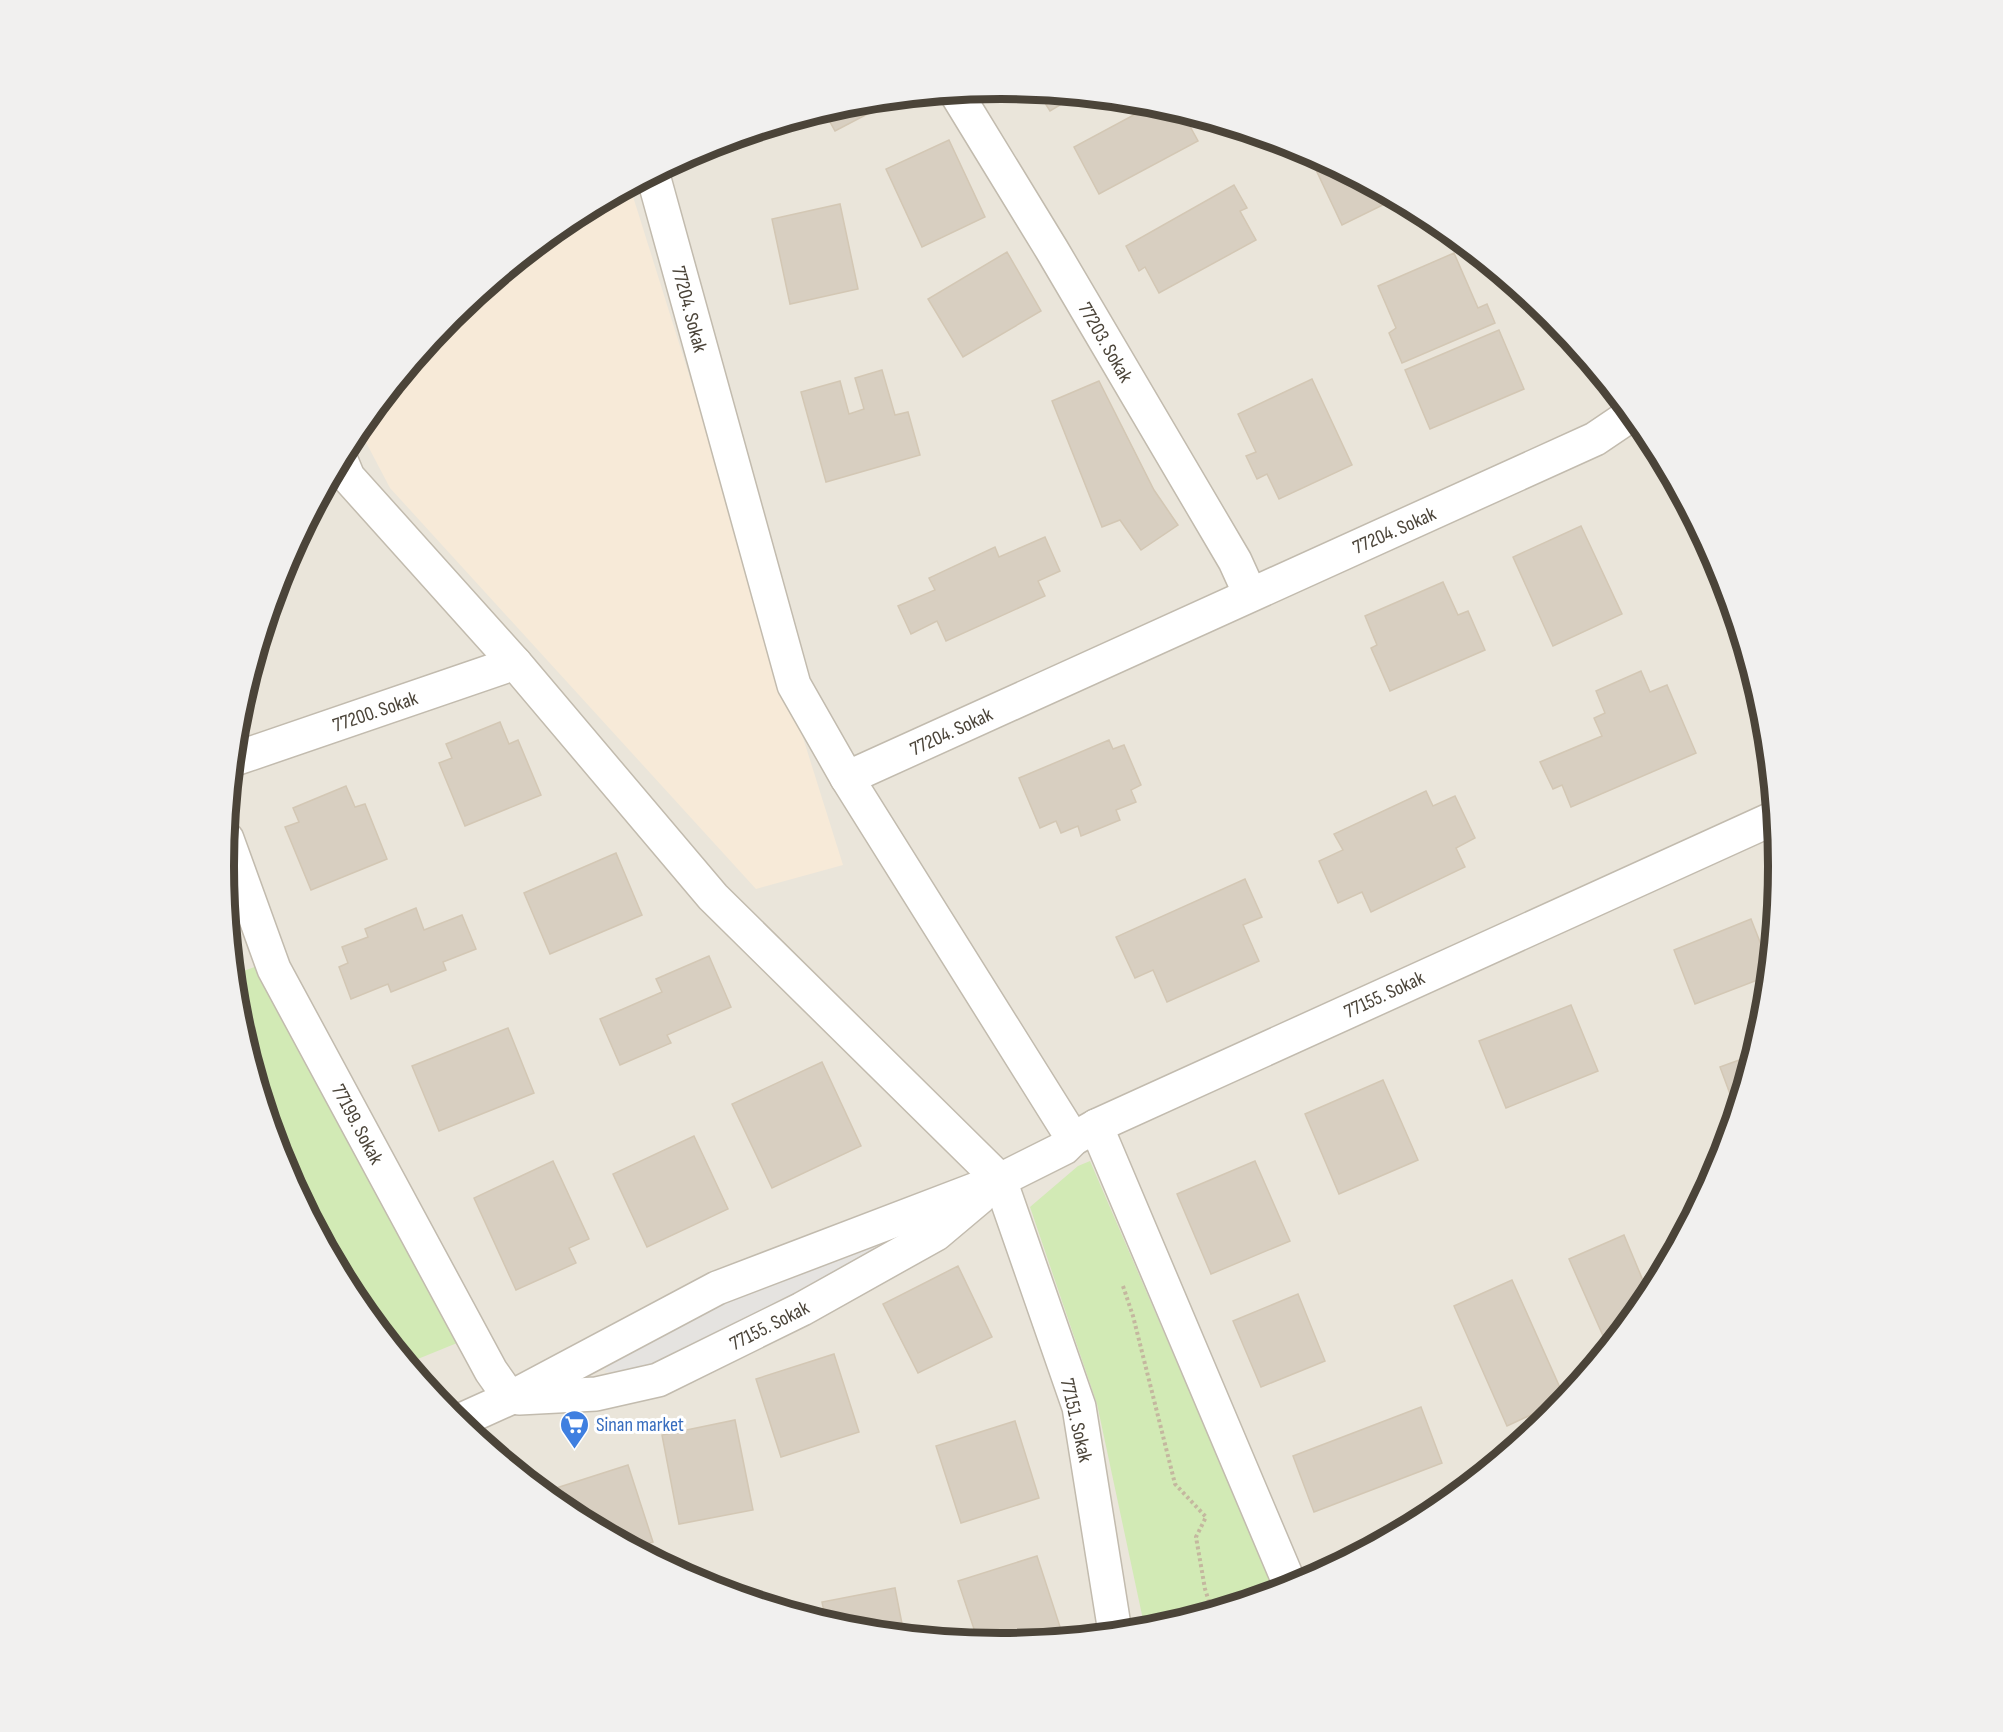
<svg xmlns="http://www.w3.org/2000/svg" width="2003" height="1732" font-family="'Sofia Sans Condensed',sans-serif">
<rect width="100%" height="100%" fill="#f6f3ec"/>
<circle fill="#eae5da" cx="1002" cy="866" r="775"/>
<path fill="#f7ead8" d="M630,187l213,678 -87,24 -366,-401 -31,-59 93,-113 118,-97z"/>
<g fill="#d2eab5">
<path d="M260,965l202,376 -54,22 -53,-65 -72,-135 -44,-146 -4,-43z"/>
<path d="M1090,1161l182,422c-40,17 -84,42 -127,46l-48,-225 -67,-197 48,-41z"/>
</g>
<path fill="#e5e3e0" d="M893,1230l11,8 -209,108 -58,24 -32,2 8,-20 47,-26z"/>
<g fill="#d8cfc1" stroke="#d3c7b4" stroke-width="1.5">
<path d="M1038,92l37,4 -25,15z"/>
<path d="M896,99l-61,32 -11,-20 26,-8z"/>
<path d="M1154,104l28,8 16,29 -99,53 -25,-47z"/>
<path d="M949,140l36,77 -63,30 -36,-78z"/>
<path d="M1311,154l84,45 -53,26 -33,-70z"/>
<path d="M1234,185l13,23 -7,3 16,29 -97,53 -14,-26 -6,4 -13,-25z"/>
<path d="M840,204l18,85 -68,15 -18,-85z"/>
<path d="M1007,252l34,59 -78,46 -35,-58z"/>
<path d="M1454,253l24,55 9,-4 8,19 -93,40 -13,-30 7,-5 -18,-42z"/>
<path d="M1499,330l25,59 -94,40 -25,-59z"/>
<path d="M882,370l13,45 13,-3 12,43 -94,27 -25,-90 39,-11 9,33 15,-5 -9,-31z"/>
<path d="M1312,379l40,86 -73,34 -12,-25 -10,5 -11,-23 10,-4 -18,-38z"/>
<path d="M1099,381l55,109 24,35 -37,25 -21,-30 -18,7 -50,-126z"/>
<path d="M1581,526l41,88 -69,32 -40,-89z"/>
<path d="M1045,537l15,34 -22,10 7,15 -99,45 -9,-20 -26,13 -13,-28 37,-16 -6,-12 66,-31 4,10z"/>
<path d="M1443,582l15,33 10,-4 17,39 -95,41 -19,-43 6,-3 -12,-29z"/>
<path d="M1641,671l9,21 17,-7 29,68 -125,54 -9,-22 -9,4 -13,-27 62,-26 -8,-18 11,-5 -9,-22z"/>
<path d="M500,722l9,22 9,-4 23,55 -76,31 -26,-63 13,-5 -6,-14z"/>
<path d="M1109,740l4,9 11,-4 17,40 -10,5 5,12 -20,8 4,10 -39,16 -3,-10 -17,7 -5,-12 -16,7 -21,-50z"/>
<path d="M346,786l9,21 10,-3 22,55 -76,31 -26,-63 14,-5 -6,-14z"/>
<path d="M1426,791l7,15 22,-10 20,42 -19,10 9,19 -94,45 -9,-20 -24,11 -19,-42 24,-11 -9,-16z"/>
<path d="M616,853l26,62 -92,39 -26,-61z"/>
<path d="M1245,879l17,38 -19,8 16,36 -92,41 -14,-32 -18,8 -19,-41z"/>
<path d="M416,908l8,22 38,-15 14,34 -33,13 3,8 -55,22 -3,-8 -37,15 -12,-32 9,-4 -6,-16 26,-10 -3,-8z"/>
<path d="M1751,919l18,46 -1,11 -73,28 -21,-54z"/>
<path d="M709,956l22,51 -64,28 4,8 -51,22 -20,-46 62,-27 -6,-13z"/>
<path d="M1571,1005l27,66 -92,37 -27,-67z"/>
<path d="M508,1028l26,65 -95,38 -27,-65z"/>
<path d="M1753,1055l-17,55 -16,-43z"/>
<path d="M822,1062l39,84 -89,42 -40,-84z"/>
<path d="M1383,1080l35,80 -79,34 -34,-80z"/>
<path d="M694,1136l34,73 -81,38 -34,-73z"/>
<path d="M553,1161l36,78 -20,9 7,15 -60,27 -42,-92z"/>
<path d="M1255,1161l35,80 -79,33 -34,-80z"/>
<path d="M1624,1235l25,60 -41,52 -39,-88z"/>
<path d="M958,1266l34,71 -74,36 -35,-69z"/>
<path d="M1512,1280l53,119 -58,27 -53,-120z"/>
<path d="M1298,1294l27,67 -64,26 -28,-66z"/>
<path d="M834,1354l25,78 -78,25 -25,-78z"/>
<path d="M1421,1407l21,56 -128,49 -21,-56z"/>
<path d="M735,1420l18,90 -74,14 -17,-89z"/>
<path d="M1015,1421l24,77 -78,25 -25,-77z"/>
<path d="M628,1465l25,77 -17,6 -67,-36 -16,-13 -3,-9z"/>
<path d="M1037,1556l25,77 -19,6 -42,4 -23,-2 -20,-60z"/>
<path d="M895,1588l9,46 -55,-6 -23,-7 -4,-19z"/>
</g>
<g fill="none" stroke-linecap="round" stroke-linejoin="round">
<defs>
<g id="street">
<path d="M956,93l96,157 183,311 15,33"/>
<path d="M653,175l141,510 53,93 226,361"/>
<path d="M341,460l7,17 167,186 198,234 287,283 79,227 36,225"/>
<path d="M235,759l280,-96"/>
<path d="M847,778l748,-339 37,-25"/>
<path d="M227,839l47,130 217,402 19,27"/>
<path d="M1096,1126l195,461"/>
<path d="M519,1398l77,-4 62,-14 144,-71 134,-75 44,-37"/>
<path d="M459,1421l51,-23 207,-110 283,-108 64,-32 9,-9 23,-13 678,-308"/>
</g>
</defs>
<use href="#street" stroke="#c2bbae" stroke-width="36"/>
<path stroke="#c4b79f" stroke-width="4" stroke-dasharray="3 3" stroke-linecap="butt" d="M1123,1286l10,30 42,168 31,33 -10,20 9,52 7,22"/>
<use href="#street" stroke="#fff" stroke-width="33"/>
</g>
<defs>
<symbol id="supermarket-pin" viewBox="-11 -11 22 30"><path d="M0 17L-7.5 6A9.5 9.5 0 1 1 7.5 6Z" fill="#3f7fe0" stroke="#fff"/><path d="M-6-5.5h2.5l.6 2H6L4.5 2H-2.5L-4.4-4H-6ZM-1.5 3.2a1.3 1.3 0 1 0 .1 0ZM3 3.2a1.3 1.3 0 1 0 .1 0Z" fill="#fff"/></symbol>
</defs>
<g fill-rule="evenodd">
<use href="#supermarket-pin" x="558" y="1408" width="33" height="45"/>
</g>
<g text-anchor="middle" stroke-width="6" stroke-linejoin="round" paint-order="stroke">
<g font-size="20" fill="#4b4439" stroke="#fff">
<text transform="translate(690 309) rotate(75)" y="7">77204. Sokak</text>
<text transform="translate(1106 342) rotate(60)" y="7">77203. Sokak</text>
<text transform="translate(1394 530) rotate(-24)" y="7">77204. Sokak</text>
<text transform="translate(375 711) rotate(-19)" y="7">77200. Sokak</text>
<text transform="translate(951 731) rotate(-25)" y="7">77204. Sokak</text>
<text transform="translate(1384 994) rotate(-25)" y="7">77155. Sokak</text>
<text transform="translate(358 1124) rotate(62)" y="7">77199. Sokak</text>
<text transform="translate(769 1325) rotate(-27)" y="7">77155. Sokak</text>
<text transform="translate(1077 1420) rotate(77)" y="7">77151. Sokak</text>
</g>
<g font-size="20" fill="#366cbe" stroke="#fff" text-anchor="start">
<text x="596" y="1431">Sinan market</text>
</g>
</g>
<path d="M0 0H2003V1732H0ZM234 866a767 767 0 1 1 1534 0a767 767 0 1 1-1534 0Z" fill="#f1f0ef" fill-rule="evenodd"/>
<path fill="none" stroke="#4b4439" stroke-width="8" d="M234 866a767 767 0 1 1 1534 0a767 767 0 1 1-1534 0Z"/>
</svg>
